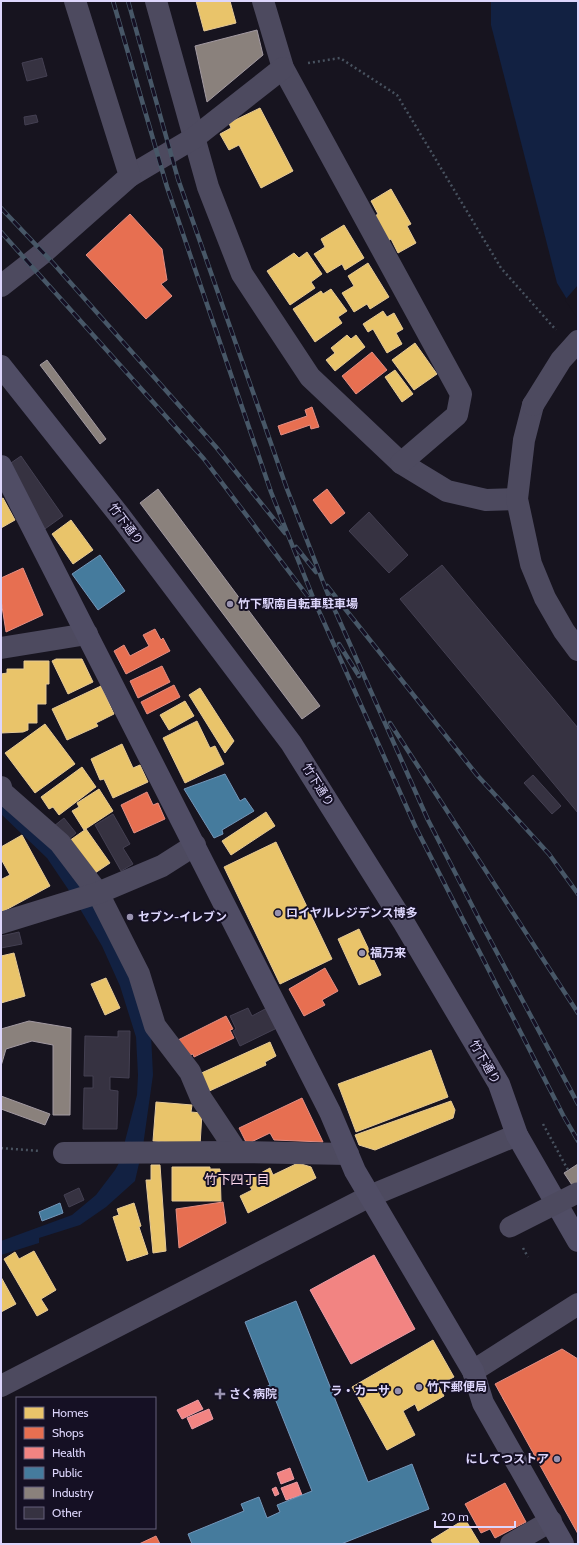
<svg xmlns="http://www.w3.org/2000/svg" width="579" height="1545" font-family="Cabin,'Noto Sans JP',sans-serif">
<rect width="100%" height="100%" fill="#17141f"/>
<g fill="#122142">
<path d="M491,1h87v316l-21,-34 -66,-258z"/>
<path d="M1,797l56,53 60,88 34,96 2,41 -10,71 -8,35 -29,26 -26,18 -41,13v5l-38,12v-14l71,-26 24,-20 19,-25 8,-14 2,-15 12,-46 1,-20 -2,-38 -16,-51 -18,-40 -32,-54 -23,-34 -46,-44z"/>
</g>
<path fill="#17141f" d="M578,285v34l-13,-19z"/>
<g fill="#e9c46a" stroke="#e5c996">
<path d="M196,1h34l6,22 -32,8z"/>
<path d="M260,108l33,63 -32,17 -22,-43 -10,5 -9,-16 11,-6 -2,-5z"/>
<path d="M391,189l20,35 -4,2 9,17 -18,10 -7,-14 -5,3 -14,-24 6,-4 -7,-13z"/>
<path d="M344,225l20,33 -19,12 -3,-6 -15,9 -13,-19 11,-7 -4,-8z"/>
<path d="M307,252l15,22 -11,8 4,6 -25,17 -23,-34 27,-18 5,5z"/>
<path d="M368,263l21,34 -19,12 -3,-5 -13,8 -12,-19 12,-7 -6,-10z"/>
<path d="M331,289l16,22 -9,6 4,6 -27,19 -22,-33 28,-18 2,3z"/>
<path d="M383,311l4,6 7,-4 9,16 -7,4 6,11 -15,9 -14,-24 -5,3 -5,-8z"/>
<path d="M347,335l4,4 5,-4 9,12 -30,24 -9,-11 9,-7 -4,-5z"/>
<path d="M415,343l22,31 -23,16 -22,-30z"/>
<path d="M395,370l18,24 -11,8 -17,-25z"/>
<path d="M3,498l12,22 -14,8v-29z"/>
<path d="M71,520l22,30 -20,14 -21,-30z"/>
<path d="M56,659h26l11,23 -25,12 -16,-33z"/>
<path d="M24,661h25v23h-3v20h-9v19h-9v7l-5,2 -22,1v-59l6,-1v-4h17z"/>
<path d="M101,686l13,28 -18,9 2,3 -31,14 -15,-31z"/>
<path d="M200,688l34,53 -9,12 -36,-58z"/>
<path d="M185,701l9,15 -25,14 -9,-15z"/>
<path d="M197,721l13,27 5,-2 9,18 -39,19 -22,-45z"/>
<path d="M45,724l30,40 -40,29 -30,-40z"/>
<path d="M122,744l11,24 7,-3 8,17 -35,16 -9,-19 -4,1 -9,-21z"/>
<path d="M82,767l14,20 -37,28 -6,-8 -4,2 -8,-12z"/>
<path d="M99,789l14,22 -29,19 -12,-19 7,-4 -2,-4z"/>
<path d="M266,812l9,14 -44,29 -9,-14z"/>
<path d="M86,829l24,34 -18,12 -23,-34z"/>
<path d="M22,835l28,51 -48,26 -1,-34 1,1 8,-4 -9,-16v-12z"/>
<path d="M276,842l56,117 -52,25 -56,-117z"/>
<path d="M359,929l22,46 -22,10 -21,-46z"/>
<path d="M14,953l11,43 -24,7v-47z"/>
<path d="M106,978l14,30 -15,7 -14,-31z"/>
<path d="M270,1042l6,14 -11,6 1,3 -61,28 -8,-18z"/>
<path d="M431,1050l17,47 -92,35 -18,-48z"/>
<path d="M451,1101l4,9 -2,8 -78,32 -16,-5 -4,-10z"/>
<path d="M156,1102l36,3 -1,7 11,1 -2,32 -47,-4z"/>
<path d="M298,1163l13,4 5,11 -68,35 -8,-17 12,-6 -6,-9 24,-13 3,7z"/>
<path d="M151,1165h9l6,86 -13,2 -7,-73h5z"/>
<path d="M172,1167h38v2h10l1,32h-49z"/>
<path d="M134,1203l7,23 -2,1 9,27 -21,7 -14,-44 6,-2 -2,-6z"/>
<path d="M34,1251l22,39 -15,9 7,11 -11,6 -33,-57 11,-7 4,7z"/>
<path d="M1,1277l15,27 -15,8z"/>
<path d="M433,1340l21,37 -16,8 6,11 -26,15 -3,-7 -12,7 12,24 -28,15 -35,-63z"/>
<path d="M542,1360l26,46 -45,26 -20,-34 6,-19z"/>
<path d="M465,1519l15,25h-47l-2,-4z"/>
</g>
<g fill="#e76f51" stroke="#e48e84">
<path d="M130,214l32,35 5,31 -6,4 11,12 -26,23 -60,-64z"/>
<path d="M372,352l15,18 -31,24 -14,-18z"/>
<path d="M312,407l7,20 -8,2 -1,-4 -29,10 -3,-9 29,-10 -2,-6z"/>
<path d="M327,489l18,24 -14,11 -18,-24z"/>
<path d="M23,568l20,47 -37,17 -5,-32v-22z"/>
<path d="M155,629l6,11 2,-2 7,13 -44,23 -12,-23 10,-6 6,11 19,-10 -6,-11z"/>
<path d="M162,666l8,16 -32,16 -8,-17z"/>
<path d="M174,685l6,12 -33,17 -6,-12z"/>
<path d="M147,792l6,13 5,-2 7,16 -31,14 -13,-28z"/>
<path d="M325,968l13,23 -16,9 3,5 -21,11 -15,-27z"/>
<path d="M226,1016l7,13 -3,1 4,8 -40,19 -1,-3 -7,3 -8,-17z"/>
<path d="M302,1098l21,44 -49,-2 -4,-7 -23,11 -8,-16z"/>
<path d="M223,1202l3,21 -47,25 -3,-39z"/>
<path d="M562,1349l16,10v175l-83,-150z"/>
<path d="M505,1483l21,39 -31,16 -5,-9 -9,4 -16,-29z"/>
<path d="M156,1536l4,8h-21z"/>
</g>
<g fill="#f28482" stroke="#ec9da7">
<path d="M374,1255l41,74 -64,35 -41,-74z"/>
<path d="M198,1400l5,9 -21,10 -5,-9z"/>
<path d="M209,1409l4,10 -21,10 -5,-11z"/>
<path d="M290,1468l4,11 -13,5 -4,-11z"/>
<path d="M297,1482l5,13 -16,5 -5,-12z"/>
<path d="M276,1487l3,7 -4,2 -3,-7z"/>
</g>
<g fill="#457b9d" stroke="#7396ba">
<path d="M100,555l25,36 -27,19 -26,-36z"/>
<path d="M225,774l15,27 5,-3 9,13 -32,19 1,4 -9,4 -30,-49z"/>
<path d="M60,1203l3,10 -21,8 -3,-9z"/>
<path d="M296,1301l72,181 44,-18 17,45 -88,35h-149l-4,-10 56,-23 -3,-7 18,-7 8,21 13,-6 -3,-7 35,-14 -38,-95 -6,2 -4,-10 6,-3 -25,-63z"/>
</g>
<g fill="#8a817c" stroke="#a39aa2">
<path d="M257,30l6,25 -56,47 -12,-56z"/>
<path d="M47,360l59,79 -6,5 -60,-79z"/>
<path d="M158,489l162,217 -18,13 -162,-216z"/>
<path d="M29,1021l42,7 -1,87h-17v-70l-21,-4 -26,8 -5,17v-37z"/>
<path d="M1,1096l49,18 -5,11 -44,-16z"/>
<path d="M578,1164v30l-14,-21z"/>
</g>
<g fill="#363241" stroke="#444052">
<path d="M42,58l5,18 -20,5 -5,-18z"/>
<path d="M36,115l2,7 -13,3 -1,-8z"/>
<path d="M21,456l42,60 -21,15 -34,-66z"/>
<path d="M369,512l39,43 -19,18 -40,-42z"/>
<path d="M442,565l136,163v85l-178,-214z"/>
<path d="M533,775l28,31 -9,8 -28,-31z"/>
<path d="M113,814l17,30 -7,4 10,16 -12,7 -26,-46z"/>
<path d="M64,818l12,15 -8,7 -14,-14z"/>
<path d="M19,932l3,12 -21,4v-12z"/>
<path d="M248,1008l4,8 15,-8 10,20 -37,18 -7,-15 3,-2 -6,-13z"/>
<path d="M118,1031h12l-1,47 -19,-1v13l8,1 -1,38h-34l1,-41h9v-12h-9l1,-40 33,1z"/>
<path d="M79,1188l5,12 -15,7 -5,-12z"/>
</g>
<g fill="none" stroke-linecap="round" stroke-linejoin="round">
<g stroke="#48525f" stroke-width="2.5" stroke-dasharray="2 3" stroke-linecap="butt">
<path d="M308,63l32,-5 57,37 104,173 55,62"/>
<path d="M543,1124l25,46"/>
<path d="M1,1148l39,3"/>
<path d="M523,1248l5,9"/>
</g>
<g stroke="#4d4a5f" stroke-width="22">
<path d="M156,1l52,186 34,87 68,103 91,86 46,28 39,9 31,-1"/>
<path d="M263,1l20,67 178,326 -4,21 -56,48"/>
<path d="M130,176l64,-38 89,-70"/>
<path d="M1,286l42,-33 87,-77 -55,-175"/>
<path d="M1,648l86,-14"/>
<path d="M1,787l1,5 58,51 38,50 41,81 16,52 35,46 11,26 36,54"/>
<path d="M1,923l97,-30 64,-27 33,-21"/>
<path d="M64,1153l173,-1 111,2"/>
<path d="M473,1371l105,-67"/>
<path d="M511,1544l40,-23"/>
</g>
<g stroke="#4d4a5f" stroke-width="22">
<path d="M533,405l-9,35 -7,59 14,65 14,34 19,33 14,19"/>
<path d="M1,1386l369,-190 147,-61"/>
</g>
<g stroke="#504d65" stroke-width="22">
<path d="M1,366l119,150 171,227 113,180 95,161 18,51 61,106"/>
<path d="M1,466l329,646 25,59 118,200 10,32 80,141"/>
</g>
<defs>
<g id="rail">
<path d="M113,1l54,186 104,305 43,108 102,228 147,287 15,26"/>
<path d="M128,1l50,178 109,310 42,108 99,223 52,101 98,183"/>
<path d="M1,208l52,55 163,184 69,86"/>
<path d="M1,232l203,227 108,143"/>
<path d="M296,547l20,25"/>
<path d="M327,586l150,189 72,79 29,40"/>
<path d="M339,644l20,32"/>
<path d="M390,723l188,290"/>
</g>
</defs>
<use href="#rail" stroke="#475767" stroke-width="4.5"/>
<use href="#rail" stroke="#151024" stroke-width="3" stroke-dasharray="9" stroke-linecap="butt"/>
<path stroke="#4d4a5f" stroke-width="21" d="M510,1227l67,-34"/>
<path stroke="#4d4a5f" stroke-width="22" d="M533,405l28,-45 17,-19"/>
</g>
<g fill="#9892af" stroke="#151024" stroke-width="1.5">
<circle cx="230" cy="604" r="4"/>
<circle cx="278" cy="913" r="4"/>
<circle cx="130" cy="917" r="4"/>
<circle cx="362" cy="953" r="4"/>
<circle cx="419" cy="1387" r="4"/>
<circle cx="398" cy="1391" r="4"/>
<path d="M218 1388h4v4h4v4h-4v4h-4v-4h-4v-4h4z"/>
<circle cx="557" cy="1459" r="4"/>
</g>
<g text-anchor="middle" stroke-width="4" stroke-linejoin="round" paint-order="stroke">
<g font-size="12" fill="#ddd6fc" stroke="#151024">
<text transform="translate(126 524) rotate(53)" y="4">竹下通り</text>
<text transform="translate(318 785) rotate(58)" y="4">竹下通り</text>
<text transform="translate(485 1062) rotate(60)" y="4">竹下通り</text>
</g>
<g font-size="12" font-weight="bold" fill="#ddd6fc" stroke="#151024" text-anchor="start">
<text x="238" y="608">竹下駅南自転車駐車場</text>
<text x="286" y="917">ロイヤルレジデンス博多</text>
<text x="138" y="921">セブン-イレブン</text>
<text x="370" y="957">福万来</text>
<text x="427" y="1391">竹下郵便局</text>
<text x="390" y="1395" text-anchor="end">ラ・カーサ</text>
<text x="229" y="1398">さく病院</text>
<text x="549" y="1463" text-anchor="end">にしてつストア</text>
</g>
<g font-size="13" fill="#fcd8ec" stroke="#151024">
<text x="237" y="1184">竹下四丁目</text>
</g>
</g>
<rect width="579" height="1545" fill="none" stroke="#ddd6fc" stroke-width="4"/>
<rect x="16" y="1397" width="140" height="132" fill="#151024" stroke="#655f7a"/>
<rect x="24" y="1407" width="20" height="12" fill="#e9c46a" stroke="#655f7a"/>
<text x="52" y="1417" font-size="12" fill="#ddd6fc">Homes</text>
<rect x="24" y="1427" width="20" height="12" fill="#e76f51" stroke="#655f7a"/>
<text x="52" y="1437" font-size="12" fill="#ddd6fc">Shops</text>
<rect x="24" y="1447" width="20" height="12" fill="#f28482" stroke="#655f7a"/>
<text x="52" y="1457" font-size="12" fill="#ddd6fc">Health</text>
<rect x="24" y="1467" width="20" height="12" fill="#457b9d" stroke="#655f7a"/>
<text x="52" y="1477" font-size="12" fill="#ddd6fc">Public</text>
<rect x="24" y="1487" width="20" height="12" fill="#8a817c" stroke="#655f7a"/>
<text x="52" y="1497" font-size="12" fill="#ddd6fc">Industry</text>
<rect x="24" y="1507" width="20" height="12" fill="#363241" stroke="#655f7a"/>
<text x="52" y="1517" font-size="12" fill="#ddd6fc">Other</text>
<path d="M435 1521v6h80v-6" fill="none" stroke="#ddd6fc" stroke-width="2"/>
<text x="441" y="1521" font-size="12" fill="#ddd6fc" stroke="#151024" stroke-width="3" paint-order="stroke">20 m</text>
</svg>
